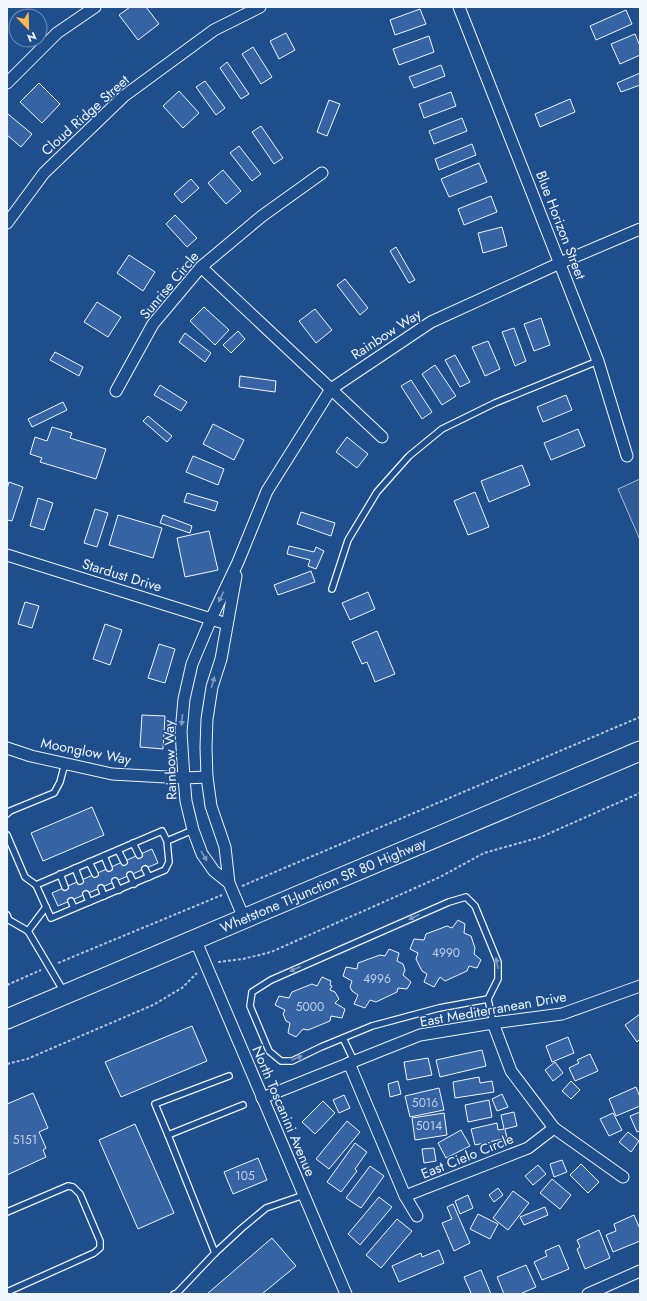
<svg xmlns="http://www.w3.org/2000/svg" width="647" height="1301" font-family="Jost,sans-serif">
<rect width="100%" height="100%" fill="#1f4e8c"/>
<path fill="#305b95" stroke="#a8bbd7" d="M640,479v61l-22,-51z"/>
<g fill="#3563a3" stroke="#f2f6ff">
<path d="M130,7h16l13,17 -21,16 -19,-25z"/>
<path d="M420,9l6,15 -31,11 -5,-15z"/>
<path d="M626,10l6,14 -36,16 -6,-14z"/>
<path d="M286,33l9,17 -16,9 -9,-18z"/>
<path d="M635,34l5,12v9l-20,9 -9,-20z"/>
<path d="M429,36l5,16 -35,13 -6,-16z"/>
<path d="M253,47l19,30 -11,7 -19,-30z"/>
<path d="M227,62l22,32 -8,5 -21,-31z"/>
<path d="M441,65l4,11 -31,12 -5,-11z"/>
<path d="M640,73v12l-19,7 -4,-9z"/>
<path d="M205,81l20,27 -9,7 -20,-28z"/>
<path d="M39,83l21,21 -18,19 -22,-21z"/>
<path d="M179,91l20,22 -16,15 -20,-22z"/>
<path d="M451,92l5,14 -32,12 -5,-14z"/>
<path d="M570,99l5,13 -35,15 -5,-13z"/>
<path d="M329,100l11,4 -13,32 -10,-4z"/>
<path d="M8,114l24,20 -11,13 -14,-12v-20z"/>
<path d="M462,118l5,13 -33,13 -5,-13z"/>
<path d="M261,126l22,32 -9,6 -22,-32z"/>
<path d="M472,144l4,11 -37,15 -4,-11z"/>
<path d="M239,146l22,28 -9,7 -22,-28z"/>
<path d="M479,163l8,19 -38,15 -8,-18z"/>
<path d="M223,170l18,21 -15,13 -18,-21z"/>
<path d="M191,179l8,9 -17,15 -8,-9z"/>
<path d="M491,196l6,16 -33,13 -6,-16z"/>
<path d="M175,215l22,23 -10,9 -21,-23z"/>
<path d="M502,227l5,19 -24,7 -5,-20z"/>
<path d="M396,247l19,33 -6,3 -19,-32z"/>
<path d="M129,255l26,17 -12,19 -26,-18z"/>
<path d="M345,279l23,29 -8,7 -23,-30z"/>
<path d="M97,302l24,15 -13,20 -24,-15z"/>
<path d="M204,307l25,23 -14,15 -25,-24z"/>
<path d="M315,309l17,21 -16,13 -17,-22z"/>
<path d="M541,318l9,27 -16,6 -10,-27z"/>
<path d="M514,328l12,33 -11,5 -13,-34z"/>
<path d="M238,331l7,8 -14,14 -8,-8z"/>
<path d="M185,333l26,20 -6,9 -26,-20z"/>
<path d="M488,341l12,28 -15,7 -13,-29z"/>
<path d="M55,352l28,15 -4,9 -29,-16z"/>
<path d="M455,355l15,27 -10,5 -15,-27z"/>
<path d="M435,365l21,31 -14,9 -20,-31z"/>
<path d="M240,376l36,5 -1,11 -36,-5z"/>
<path d="M411,380l21,32 -10,7 -21,-33z"/>
<path d="M160,385l27,17 -6,9 -27,-16z"/>
<path d="M566,395l6,15 -29,12 -6,-15z"/>
<path d="M63,402l4,8 -35,17 -4,-8z"/>
<path d="M148,416l24,20 -5,6 -24,-21z"/>
<path d="M213,424l31,16 -10,20 -31,-16z"/>
<path d="M52,427l20,6 -2,5 36,11 -10,30 -56,-17 2,-4 -12,-4 5,-17 12,4z"/>
<path d="M578,429l7,17 -34,14 -7,-17z"/>
<path d="M347,437l21,17 -11,14 -21,-16z"/>
<path d="M193,456l31,13 -6,16 -32,-13z"/>
<path d="M522,465l8,20 -41,17 -8,-21z"/>
<path d="M9,482l14,5 -11,34 -5,-1v-31z"/>
<path d="M475,492l14,35 -21,8 -14,-34z"/>
<path d="M187,493l31,9 -3,9 -31,-9z"/>
<path d="M38,498l15,5 -9,27 -14,-4z"/>
<path d="M95,509l13,4 -11,34 -13,-4z"/>
<path d="M301,512l34,11 -4,13 -34,-12z"/>
<path d="M118,515l44,13 -9,30 -44,-13z"/>
<path d="M163,515l29,11 -2,7 -30,-10z"/>
<path d="M209,531l9,39 -33,7 -8,-39z"/>
<path d="M289,546l25,6 2,-5 8,4 -8,18 -8,-3 2,-6 -23,-6z"/>
<path d="M311,571l4,11 -37,13 -4,-10z"/>
<path d="M368,592l7,17 -25,11 -8,-17z"/>
<path d="M25,602l14,4 -7,22 -14,-4z"/>
<path d="M105,624l17,6 -12,35 -17,-6z"/>
<path d="M377,631l18,43 -20,8 -8,-20 -5,2 -10,-22z"/>
<path d="M159,644l16,5 -10,34 -17,-5z"/>
<path d="M142,715l23,1 -2,33 -23,-2z"/>
<path d="M92,807l12,28 -61,26 -12,-28z"/>
<path d="M152,849l6,14 -100,43 -6,-13z"/>
<path d="M458,920l7,4 -1,9 7,3 4,12 -1,6 7,6 -4,8 -8,-2 -2,5 -22,10 -5,-4 -6,10 -10,-5 3,-8 -5,-3 -6,-12 2,-6 -8,-4 4,-10 10,1 2,-6 21,-8 5,2z"/>
<path d="M389,949l10,4 -2,8 6,3 2,6 -2,5 8,7 -4,7 -9,-1 -1,4 -21,10 -6,-2 -5,8 -11,-4 4,-9 -6,-4 -2,-4 2,-6 -9,-5 3,-9 11,2 1,-6 22,-8 5,1z"/>
<path d="M322,977l9,4 -1,4 2,1 -2,4 5,2 4,7 -4,4 10,6 -3,9 -11,-2 -1,5 -22,9 -5,-1 -7,8 -8,-4 2,-10 -4,-2 -3,-7 2,-4 -10,-5 4,-9 10,2 3,-6 20,-8 5,2z"/>
<path d="M640,1014v25l-3,3 -12,-17z"/>
<path d="M192,1026l15,35 -86,36 -16,-35z"/>
<path d="M568,1037l6,16 -22,9 -6,-16z"/>
<path d="M482,1050l4,16 -46,11 -4,-17z"/>
<path d="M590,1054l8,17 -23,10 -6,-13 10,-5 -2,-3z"/>
<path d="M428,1058l4,17 -25,5 -3,-18z"/>
<path d="M555,1062l8,11 -10,8 -8,-11z"/>
<path d="M479,1077l1,6 12,-2 2,11 -39,6 -2,-16z"/>
<path d="M398,1081l3,13 -11,3 -2,-13z"/>
<path d="M571,1081l9,9 -9,9 -9,-8z"/>
<path d="M636,1087l4,10v9l-24,10 -7,-17z"/>
<path d="M439,1088l5,22 -34,7 -5,-21z"/>
<path d="M33,1093l15,35 -9,4 7,16 -3,2 3,7 -39,18v-71z"/>
<path d="M502,1094l6,13 -11,4 -5,-12z"/>
<path d="M344,1095l6,13 -11,5 -6,-13z"/>
<path d="M489,1100l3,17 -24,5 -3,-17z"/>
<path d="M323,1101l12,12 -20,21 -13,-12z"/>
<path d="M514,1112l3,14 -12,3 2,9 -32,7 -4,-16 26,-6 1,7 6,-1 -3,-14z"/>
<path d="M640,1112v19l-3,1 -7,-16z"/>
<path d="M444,1113l3,22 -32,5 -3,-22z"/>
<path d="M613,1113l9,17 -13,6 -9,-17z"/>
<path d="M347,1121l13,11 -31,37 -13,-10z"/>
<path d="M135,1124l39,89 -36,16 -39,-89z"/>
<path d="M461,1130l9,16 -24,12 -8,-15z"/>
<path d="M628,1132l11,9 -8,11 -12,-10z"/>
<path d="M355,1143l12,9 -12,17 2,2 -16,21 -14,-10z"/>
<path d="M434,1148l2,13 -12,2 -2,-14z"/>
<path d="M258,1158l9,22 -34,14 -9,-22z"/>
<path d="M562,1160l5,12 -13,5 -4,-13z"/>
<path d="M581,1164l18,18 -11,11 -18,-18z"/>
<path d="M538,1165l8,9 -13,11 -8,-9z"/>
<path d="M370,1166l14,10 -23,32 -15,-10z"/>
<path d="M552,1179l19,16 -11,14 -20,-16z"/>
<path d="M498,1188l5,7 -9,7 -5,-7z"/>
<path d="M513,1191l16,12 -21,27 -15,-12z"/>
<path d="M468,1195l5,13 -13,6 -5,-13z"/>
<path d="M379,1197l13,10 -32,38 -12,-11z"/>
<path d="M453,1204l17,39 -16,8 -12,-28 10,-4 -5,-12z"/>
<path d="M545,1207l3,8 -24,10 -4,-8z"/>
<path d="M478,1214l20,10 -8,15 -20,-10z"/>
<path d="M634,1215l6,14v12l-27,11 -7,-17 10,-4 -2,-7z"/>
<path d="M397,1219l15,12 -31,37 -15,-13z"/>
<path d="M599,1230l11,28 -25,11 -8,-20 3,-2 -3,-7z"/>
<path d="M272,1238l24,28 -34,28h-55z"/>
<path d="M559,1245l10,24 -27,11 -8,-18 13,-6 -2,-5z"/>
<path d="M439,1250l5,13 -45,19 -7,-16 29,-13 1,4z"/>
<path d="M526,1265l10,22 -16,7h-16l-7,-17z"/>
<path d="M481,1270l10,24h-23l3,-1 -7,-16z"/>
</g>
<g fill="none" stroke-linecap="round" stroke-linejoin="round">
<defs>
<g id="service">
<path d="M332,589l16,-49 29,-48 32,-36 33,-27 53,-26 103,-42"/>
<path d="M7,814l3,-3 44,-18 6,-11 5,-19"/>
<path d="M7,835l18,42 11,8"/>
<path d="M167,841l-5,-10 -126,54 15,33 114,-48 4,-8 -2,-21 26,-11"/>
<path d="M133,843l6,12"/>
<path d="M118,850l6,12"/>
<path d="M104,856l5,12"/>
<path d="M89,862l6,12"/>
<path d="M75,868l5,13"/>
<path d="M145,869l4,8"/>
<path d="M60,874l5,13"/>
<path d="M130,875l4,9"/>
<path d="M115,881l4,9"/>
<path d="M101,888l3,8"/>
<path d="M86,894l3,8"/>
<path d="M71,901l3,7"/>
<path d="M7,915l2,5 19,11 36,61"/>
<path d="M28,931l18,-24"/>
<path d="M488,999l-49,9 -67,18 -51,21 -29,14h-11l-12,-10 -19,-45 2,-14 19,-12 178,-78 17,-5 9,9 23,56v17l-10,20 5,24"/>
<path d="M343,1038l11,23"/>
<path d="M229,1076l-74,28 13,31 75,-30"/>
<path d="M168,1135l47,118 27,-25 24,-20 38,-13"/>
<path d="M7,1212l61,-26 5,1 7,7 20,47v7l-6,5 -87,39"/>
<path d="M174,1294l3,-1 38,-40"/>
</g>
<g id="minor">
<path d="M459,7l139,354 29,95"/>
<path d="M7,83l50,-50 38,-26"/>
<path d="M7,223l37,-50 80,-77 90,-66 46,-23"/>
<path d="M201,267l181,170"/>
<path d="M116,391l37,-67 48,-57 61,-51 60,-43"/>
<path d="M7,555l220,69"/>
<path d="M236,576l-15,83 -9,28 -5,32 -1,28 1,30 4,29 14,41 4,36 15,35"/>
<path d="M7,748l24,8 81,18 72,4 23,-1"/>
<path d="M229,883l-15,-12 -12,-17 -9,-24 -7,-29 -2,-23 -3,-46 3,-33 8,-35 19,-45 27,-57 29,-71 64,-102 100,-67 129,-59 80,-34"/>
<path d="M195,939l151,355"/>
<path d="M493,1023l18,48 43,57 69,49"/>
<path d="M349,1063l56,133 123,-48 26,-20"/>
<path d="M262,1098l158,-63 73,-12 69,-9 78,-28"/>
<path d="M405,1196l12,20"/>
<path d="M588,1294l52,-23"/>
</g>
<path id="trunk" d="M7,1019l633,-268"/>
</defs>
<use href="#service" stroke="#f2f6ff" stroke-width="8"/>
<use href="#minor" stroke="#f2f6ff" stroke-width="13"/>
<use href="#trunk" stroke="#f2f6ff" stroke-width="21"/>
<g stroke="#b3c4dc" stroke-width="2" stroke-dasharray="3 2" stroke-linecap="butt">
<path d="M242,886l398,-169"/>
<path d="M218,962l25,-3 28,-7 169,-75 44,-24 57,-16 99,-44"/>
<path d="M58,963l164,-68"/>
<path d="M7,985l34,-15"/>
<path d="M7,1064l20,-5 126,-54 29,-17 15,-15"/>
</g>
<use href="#service" stroke="#1f4e8c" stroke-width="5.5"/>
<use href="#minor" stroke="#1f4e8c" stroke-width="11"/>
<use href="#trunk" stroke="#1f4e8c" stroke-width="19"/>
</g>
<defs><path id="oneway-solid" d="M-6-.8H1V-3.2L6.5 0L1 3.2V.8H-6Z"/></defs>
<g fill="#7e9ac0">
<use href="#oneway-solid" transform="translate(221 597) rotate(116)"/>
<use href="#oneway-solid" transform="translate(213 682) rotate(-74)"/>
<use href="#oneway-solid" transform="translate(182 720) rotate(95)"/>
<use href="#oneway-solid" transform="translate(204 856) rotate(59)"/>
<use href="#oneway-solid" transform="translate(414 917) rotate(156)"/>
<use href="#oneway-solid" transform="translate(497 963) rotate(-100)"/>
<use href="#oneway-solid" transform="translate(295 969) rotate(156)"/>
<use href="#oneway-solid" transform="translate(297 1058) rotate(-23)"/>
</g>
<g text-anchor="middle" stroke-width="3" stroke-linejoin="round" paint-order="stroke">
<g font-size="12" fill="#c3d1e8">
<text x="446" y="957">4990</text>
<text x="377" y="983">4996</text>
<text x="310" y="1011">5000</text>
<text x="425" y="1107">5016</text>
<text x="429" y="1130">5014</text>
<text x="25" y="1144">5151</text>
<text x="245" y="1180">105</text>
</g>
<g font-size="14" fill="#f2f6ff" stroke="#1f4e8c">
<text transform="translate(85 115) rotate(-42)" y="5">Cloud Ridge Street</text>
<text transform="translate(561 225) rotate(69)" y="5">Blue Horizon Street</text>
<text transform="translate(169 285) rotate(-50)" y="5">Sunrise Circle</text>
<text transform="translate(386 334) rotate(-33)" y="5">Rainbow Way</text>
<text transform="translate(122 575) rotate(17)" y="5">Stardust Drive</text>
<text transform="translate(86 751) rotate(11)" y="5">Moonglow Way</text>
<text transform="translate(170 760) rotate(-92)" y="5">Rainbow Way</text>
<text transform="translate(323 885) rotate(-23)" y="5">Whetstone TI-Junction SR 80 Highway</text>
<text transform="translate(493 1009) rotate(-10)" y="5">East Mediterranean Drive</text>
<text transform="translate(284 1111) rotate(67)" y="5">North Toscanini Avenue</text>
<text transform="translate(467 1156) rotate(-22)" y="5">East Cielo Circle</text>
</g>
</g>
<rect width="647" height="1301" fill="none" stroke="#f2f6ff" stroke-width="16"/>
<g transform="translate(28 28) rotate(157)"><circle r="19" fill="#1f4e8c" stroke="#7391ba"/>
<path d="M0-3L7 15L0 10L-7 15Z" fill="#ffb74d"/>
<text y="-6" font-size="11" font-weight="bold" text-anchor="middle" fill="#f2f6ff">N</text>
</g>
</svg>
